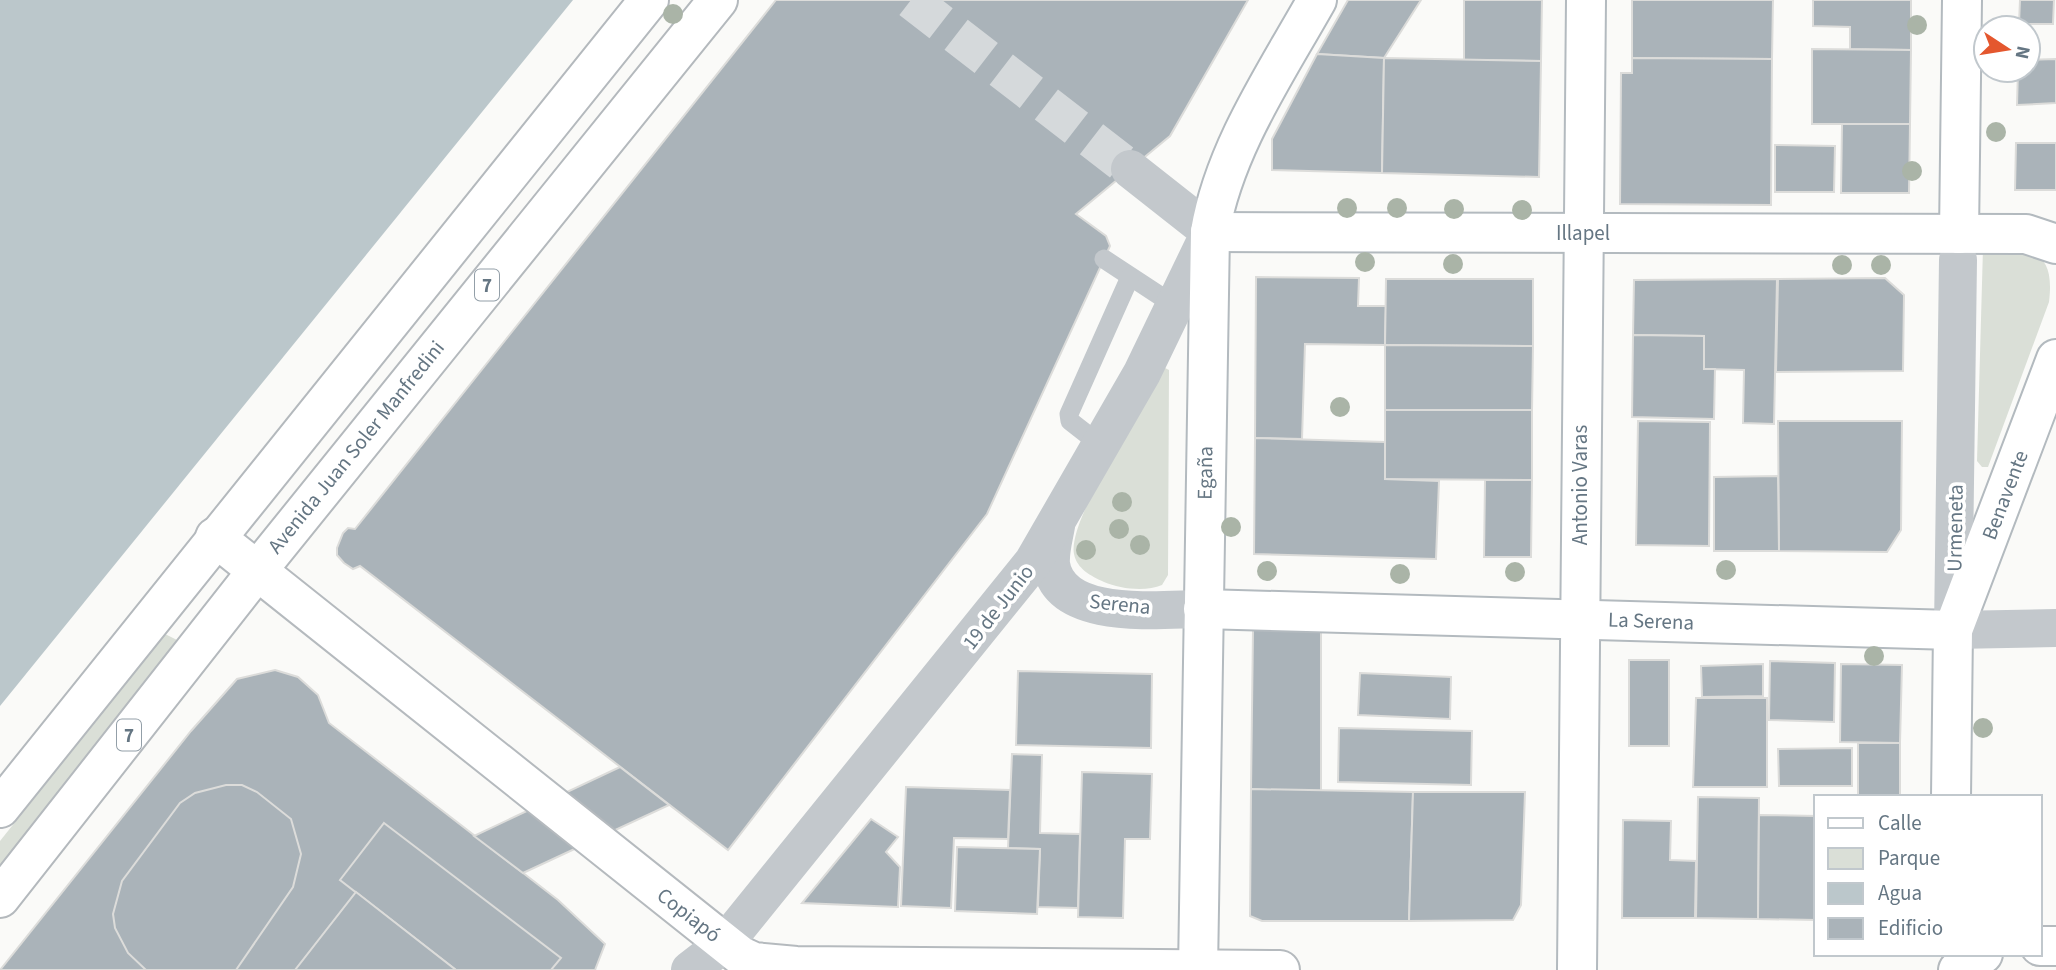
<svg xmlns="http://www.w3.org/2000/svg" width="2056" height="970" font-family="'Source Sans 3',sans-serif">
<rect width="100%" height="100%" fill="#fafaf8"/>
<g fill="#dadfd7">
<path d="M1983,248c43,2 73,-3 66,54l-61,165h-6l-5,-6z"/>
<path d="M1165,368l4,2 -1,205 -6,10c-16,7 -42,4 -58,-3 -13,-6 -27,-13 -30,-28 -7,-34 71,-151 91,-186z"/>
<path d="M165,634l14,7 -179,232v-32z"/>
</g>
<path fill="#bbc7cb" d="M0,0h573l-573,706z"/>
<g fill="#aab3b9" stroke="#dcdcda" stroke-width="2">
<path d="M776,0h472l-78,136 -94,78 30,22 4,10 -123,268 -259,336 -368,-284 -7,3 -9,-6 -7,-8v-7l6,-15 5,-5 7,1z"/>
<path d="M1348,0h73l-37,58 -67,-4z"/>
<path d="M1464,0h78l-1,61 -77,-1z"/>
<path d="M1632,0h141l-1,59 -140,-1z"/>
<path d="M1813,0h98v50l-61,-1v-22l-37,-1z"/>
<path d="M2020,0h34l-1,24h-34z"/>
<path d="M1812,49l99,1 -1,74h-98z"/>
<path d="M1317,54l67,4 -2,115 -110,-3v-31z"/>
<path d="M1384,58l157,3 -2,116 -157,-4z"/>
<path d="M1632,58l140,1 -1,146 -151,-1 1,-131h11z"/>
<path d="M2056,59v44l-39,2 1,-35h10v-10z"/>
<path d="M1842,124h68l-1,69h-68z"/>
<path d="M2016,143h40v47h-41z"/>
<path d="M1775,145l60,1 -1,46h-59z"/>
<path d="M1256,277l103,1 -1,28h28l-1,39 -80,-1 -3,95 -47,-1z"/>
<path d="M1885,278l19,17 -1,76 -127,1 2,-93z"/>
<path d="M1386,279h147v67l-148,-1z"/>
<path d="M1777,279l-3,145 -31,-1 1,-53 -40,-1v-33l-71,-1 1,-55z"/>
<path d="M1633,335l71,1v33h11l-1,50 -82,-2z"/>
<path d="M1385,345l148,1 -1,64h-147z"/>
<path d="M1385,410h147v70l-147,-1z"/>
<path d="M1638,421l72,1 -1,124 -73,-1z"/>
<path d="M1778,421h124l-1,109 -14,22 -108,-1z"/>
<path d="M1255,438l130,4v37l54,2 -3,78 -182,-5z"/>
<path d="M1778,476l1,75h-65v-74z"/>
<path d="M1485,480h47l-1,77h-47z"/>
<path d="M1253,630h68v163l-70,-4z"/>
<rect x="1629" y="660" width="40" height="86"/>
<path d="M1770,661l65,2 -1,59 -65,-2z"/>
<path d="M1763,664v32l-61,1 -1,-31z"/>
<path d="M1841,664l61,1 -2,78 -60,-1z"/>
<path d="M275,670l23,7 20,18 11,28 229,177 47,44 -10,26h-595l191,-239 46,-52z"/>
<path d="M1018,671l134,3 -1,74 -135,-3z"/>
<path d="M1360,673l91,4 -1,42 -92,-4z"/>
<path d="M1696,698h71v89h-74z"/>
<path d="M1339,728l133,3 -1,54 -133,-3z"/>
<rect x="1858" y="743" width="42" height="54"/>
<path d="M1852,748v38h-73l-1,-37z"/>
<path d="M1012,754l30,1 -2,78 40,1 -2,74 -40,-1 2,-58 -32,-1z"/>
<path d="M620,767l49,38 -146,68 -49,-37z"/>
<path d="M1082,772l70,2 -2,65h-25l-2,79 -45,-1z"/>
<path d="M226,785h16l15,7 34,27 10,35 -8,33 -57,83h-90l-18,-17 -13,-25 -2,-14 9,-33 58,-78 15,-10z"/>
<path d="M906,787l104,3 -2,49 -54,-1 -3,70 -50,-2z"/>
<path d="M1251,789l162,3 -4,129h-147l-12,-5z"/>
<path d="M1413,792h112l-4,113 -8,15 -104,1z"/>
<path d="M1698,797l61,1 -1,121 -62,-1z"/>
<path d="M1759,815l57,1v104l-58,-1z"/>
<path d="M871,819l27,18 -12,15 14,15 -2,40 -96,-4z"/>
<path d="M1623,820l48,1 -1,39 26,1 -1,57h-73z"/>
<path d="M384,823l177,135 -10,12h-95l-116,-90z"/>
<path d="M957,847l83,2 -3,65 -82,-3z"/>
<path d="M356,892l100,78h-161z"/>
</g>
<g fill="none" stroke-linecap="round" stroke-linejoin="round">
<path stroke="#d5d9db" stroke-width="38" stroke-dasharray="38 19" stroke-linecap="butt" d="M911,0l219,169"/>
<defs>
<g id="secondary">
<path d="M1210,232l816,2 30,10"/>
<path d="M1959,234l3,-234"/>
<path d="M1203,609l750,21"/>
<path d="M1951,797l2,-167 103,-271"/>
<path d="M1198,970l12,-738c14,-83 66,-159 107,-232"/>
<path d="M1577,970l9,-970"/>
</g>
<g id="primary">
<path d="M215,537l526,419 13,6 42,4 484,4"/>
<path d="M2040,946h16"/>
<path d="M1958,970l25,-16"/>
</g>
<g id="highway">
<path d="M0,808l649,-808"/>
<path d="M0,898l257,-327 461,-571"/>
</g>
</defs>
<use href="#secondary" stroke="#b3babf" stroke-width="42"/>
<use href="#primary" stroke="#b5babe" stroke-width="42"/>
<use href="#highway" stroke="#b4b9bd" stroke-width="42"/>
<g stroke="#c3c8cc" stroke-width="19">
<path d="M1104,259l70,46"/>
<path d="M1102,446l-32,-25 -1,-7 61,-137"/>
</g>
<g stroke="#c3c8cc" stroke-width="38">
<path d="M1958,260l-5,370 103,-2"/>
<path d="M1056,526c-2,12 -6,25 -5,38 8,58 109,45 152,45"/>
<path d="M690,970l35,-27 308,-381 109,-189 68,-141 -80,-63"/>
</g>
<use href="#secondary" stroke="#fff" stroke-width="38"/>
<use href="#primary" stroke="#fff" stroke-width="38"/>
<use href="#highway" stroke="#fff" stroke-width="38"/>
</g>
<g fill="#aab4a7">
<circle cx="673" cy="14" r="10"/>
<circle cx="1917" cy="25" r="10"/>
<circle cx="1996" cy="132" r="10"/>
<circle cx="1912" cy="171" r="10"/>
<circle cx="1347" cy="208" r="10"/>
<circle cx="1397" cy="208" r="10"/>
<circle cx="1454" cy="209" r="10"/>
<circle cx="1522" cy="210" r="10"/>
<circle cx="1365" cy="262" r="10"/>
<circle cx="1453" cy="264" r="10"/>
<circle cx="1842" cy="265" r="10"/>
<circle cx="1881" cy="265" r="10"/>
<circle cx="1340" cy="407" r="10"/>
<circle cx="1122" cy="502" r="10"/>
<circle cx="1231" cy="527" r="10"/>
<circle cx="1119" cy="529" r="10"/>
<circle cx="1140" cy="545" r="10"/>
<circle cx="1086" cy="550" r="10"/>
<circle cx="1726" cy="570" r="10"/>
<circle cx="1267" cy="571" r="10"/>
<circle cx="1515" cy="572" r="10"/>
<circle cx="1400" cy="574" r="10"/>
<circle cx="1874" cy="656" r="10"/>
<circle cx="1983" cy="728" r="10"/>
</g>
<g text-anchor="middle" stroke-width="7" stroke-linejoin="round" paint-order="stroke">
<g fill="#fff" stroke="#939fa8" stroke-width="2">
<rect x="475" y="269.5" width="24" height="31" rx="5"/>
<rect x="117" y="719.5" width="24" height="31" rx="5"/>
</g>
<g font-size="19" font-weight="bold" fill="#657683">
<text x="487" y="292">7</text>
<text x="129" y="742">7</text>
</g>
<g font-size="21" fill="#657683" stroke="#fff">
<text x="1583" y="240">Illapel</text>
<text transform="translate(356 447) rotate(-51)" y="7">Avenida Juan Soler Manfredini</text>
<text transform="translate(1205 473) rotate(-89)" y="7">Egaña</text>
<text transform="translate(1580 485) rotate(-90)" y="7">Antonio Varas</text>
<text transform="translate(2005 495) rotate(-69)" y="7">Benavente</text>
<text transform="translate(1955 528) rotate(-89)" y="7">Urmeneta</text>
<text transform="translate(1120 604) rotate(6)" y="7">Serena</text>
<text transform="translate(998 607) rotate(-52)" y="7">19 de Junio</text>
<text transform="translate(1651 621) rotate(2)" y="7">La Serena</text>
<text transform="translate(689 915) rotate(38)" y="7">Copiapó</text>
</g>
</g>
<rect x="1814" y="795" width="228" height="161" fill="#ffffff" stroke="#c1c8cd" stroke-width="2"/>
<rect x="1828" y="818" width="35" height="10" fill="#ffffff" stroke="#c1c8cd" stroke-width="2"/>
<text x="1878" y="830" font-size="21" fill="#657683">Calle</text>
<rect x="1828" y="848" width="35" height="21" fill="#dadfd7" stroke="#c1c8cd" stroke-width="2"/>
<text x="1878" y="865" font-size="21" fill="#657683">Parque</text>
<rect x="1828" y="883" width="35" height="21" fill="#bbc7cb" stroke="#c1c8cd" stroke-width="2"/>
<text x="1878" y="900" font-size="21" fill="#657683">Agua</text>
<rect x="1828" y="918" width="35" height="21" fill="#aab3b9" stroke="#c1c8cd" stroke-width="2"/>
<text x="1878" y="935" font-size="21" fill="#657683">Edificio</text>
<g transform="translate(2007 49) rotate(102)"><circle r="33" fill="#ffffff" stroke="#c1c8cd" stroke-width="2"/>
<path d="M0-5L12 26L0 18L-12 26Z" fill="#e4572e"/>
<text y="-10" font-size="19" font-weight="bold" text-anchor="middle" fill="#657683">N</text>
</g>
</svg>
